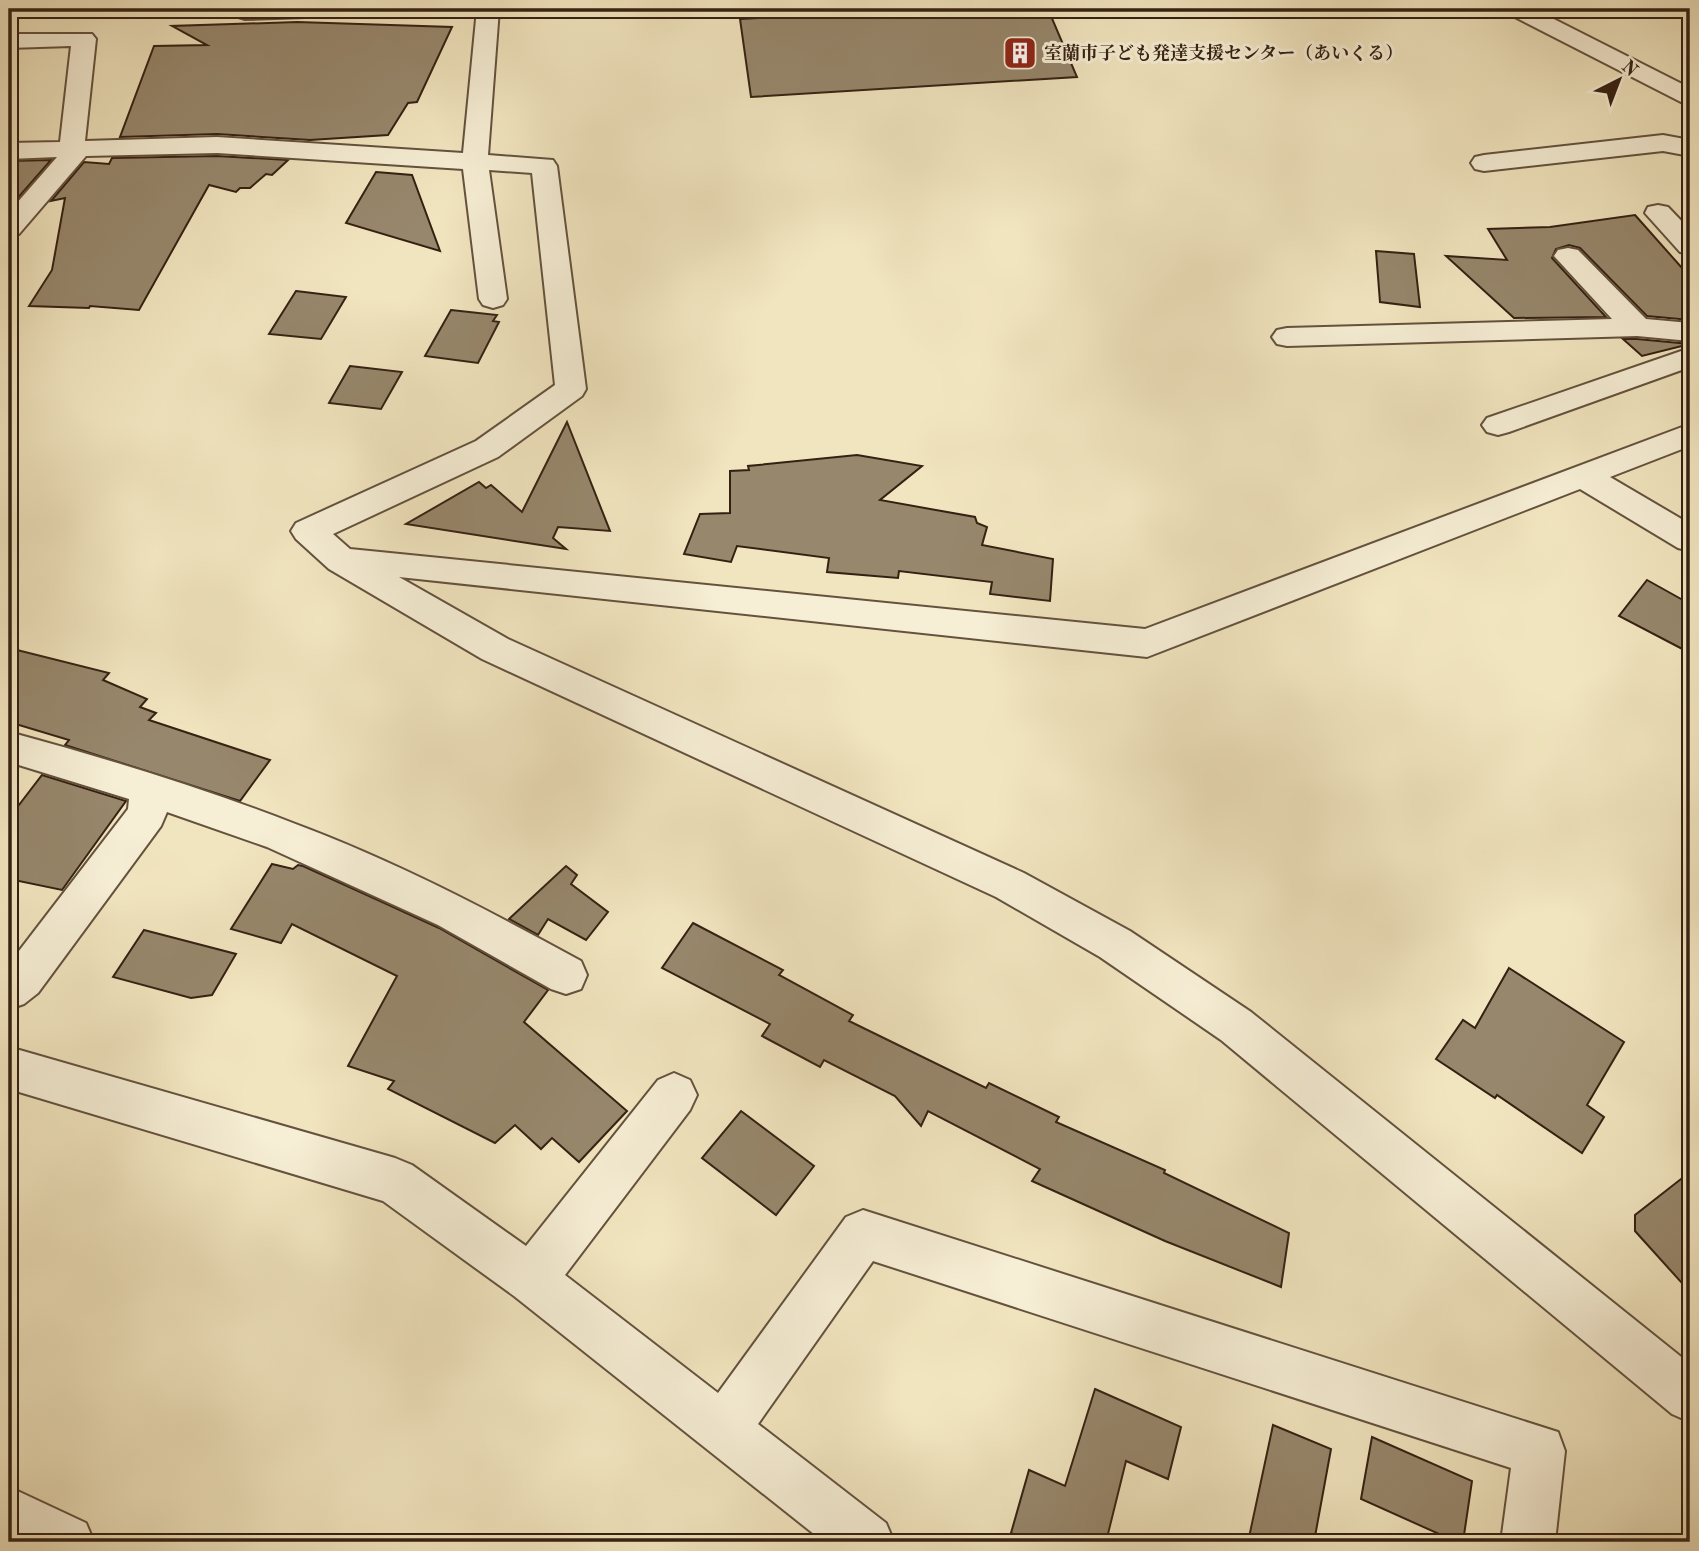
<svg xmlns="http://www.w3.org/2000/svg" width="1699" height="1551" font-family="'Old Standard TT','Noto Serif JP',serif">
<rect width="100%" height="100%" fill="#f1e5bf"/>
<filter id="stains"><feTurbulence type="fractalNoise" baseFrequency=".00286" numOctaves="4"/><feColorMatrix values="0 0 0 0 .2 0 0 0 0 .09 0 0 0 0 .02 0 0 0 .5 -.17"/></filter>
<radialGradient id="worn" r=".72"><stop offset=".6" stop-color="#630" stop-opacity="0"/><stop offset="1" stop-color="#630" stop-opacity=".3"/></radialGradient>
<g fill="#97876c" stroke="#352113" stroke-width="2">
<path d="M948,9h100l29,68 -326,20 -11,-78z"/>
<path d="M297,22l155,5 -35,75 -9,1 -20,32 -78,5 -93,-6 -97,3 34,-91 53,-1 -35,-19z"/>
<path d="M217,156l71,4 -16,15 -6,-1 -16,14h-10l-4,4 -27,-7 -70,125 -49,-4 -1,2 -60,-2 23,-36 13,-72 -14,3 33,-39 25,2 3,-6z"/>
<path d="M51,160l-42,48v-47z"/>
<path d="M376,172l36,3 28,76 -94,-28z"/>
<path d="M1635,215l55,62v43l-43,-4 -67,-68 -11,-3 -13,4 -4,9 54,59 -92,1 -68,-62 61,4 -19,-31 62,-2z"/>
<path d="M1376,251l38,3 6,53 -40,-5z"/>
<path d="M296,291l50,6 -25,42 -52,-5z"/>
<path d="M451,310l46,5 -4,6 6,1 -21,41 -53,-7z"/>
<path d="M1623,339h14l53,5 -48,12z"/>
<path d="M350,366l52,6 -21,37 -52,-6z"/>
<path d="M567,422l43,109 -52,-4 -5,11 13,11 -160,-25 73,-42 7,6 5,-3 31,27z"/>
<path d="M857,455l65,11 -42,34 95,17 2,6 10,4 -5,18 71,14 -3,42 -60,-7 2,-12 -93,-11 -1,7 -71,-6 2,-14 -92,-12 -6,16 -47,-8 16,-40 30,-1v-42l19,-1 -1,-4z"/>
<path d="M1647,580l43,24v49l-71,-37z"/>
<path d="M9,648l100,25 -6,7 44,19 -7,8 16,6 -7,7 121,40 -30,41 -175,-56 4,-5 -60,-18z"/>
<path d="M42,775l84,26 -64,89 -53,-11v-61z"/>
<path d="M272,864l21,5 5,-4 5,1 77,35 59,27 109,62 -24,32 103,89 -48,51 -27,-24 -11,11 -26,-24 -20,18 -107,-54 6,-8 -46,-15 49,-90 -105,-52 -11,19 -50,-14z"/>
<path d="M566,866l11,9 -6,9 37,28 -22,28 -38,-21 -10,16 -29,-16z"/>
<path d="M693,923l90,47 -4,5 74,40 -4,6 137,67 3,-5 70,34 -3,5 109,48 -1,3 125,60 -8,54 -116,-46 -133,-60 8,-12 -112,-58 -7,15 -26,-30 -71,-36 -4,7 -58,-31 8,-12 -108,-56z"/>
<path d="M144,930l92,24 -24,41 -21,3 -78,-21z"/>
<path d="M1509,968l115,74 -37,63 17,12 -22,36 -85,-58 -2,3 -59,-39 27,-39 12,8z"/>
<path d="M741,1111l73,55 -38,49 -74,-57z"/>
<path d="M1690,1172v120l-55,-61v-16z"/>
<path d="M1095,1389l86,38 -13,52 -42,-18 -20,81h-75l-20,-9 18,-63 36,16z"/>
<path d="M1273,1425l58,24 -17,93h-66z"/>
<path d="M1372,1437l100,44 -9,61h-6l-96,-43z"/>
</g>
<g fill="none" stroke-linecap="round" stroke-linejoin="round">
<defs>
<g id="minor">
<path d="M226,9h120l-3,5 -8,2 -90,3 -16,-5z"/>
<path d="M477,9h22l-11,146 65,5 4,6 29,223 -4,7 -84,61 -165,77 17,15 795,80 545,-205v22l-80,31 80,47v27l-12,-3 -98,-59 -433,168 -748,-80 109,62 516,234 106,58 121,81 439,352v58l-18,-8 -451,-374 -121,-83 -104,-60 -514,-238 -153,-90 -33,-30 -5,-8 5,-8 180,-82 79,-56 -23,-212 -43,-3 18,129 -4,6 -10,3 -10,-3 -4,-6 -16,-130 -246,-16 -131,3 -67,78 -10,2v-24l48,-55 -48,2v-16l51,-1 11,-96 -62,2v-14h83l4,5 -11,102 132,-4 246,16z"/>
<path d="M1506,9h28l156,79v16l-9,-2 -172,-88z"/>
<path d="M1663,135l27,5v16l-27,-5 -179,20 -9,-2 -4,-6 4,-6 9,-2z"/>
<path d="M1658,205l10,2 22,23v24l-10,-2 -35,-39 3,-6z"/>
<path d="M1568,248l10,2 68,69 44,4v18l-53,-5 -350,10 -10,-2 -5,-7 5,-7 10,-2 325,-9 -58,-63 4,-6z"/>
<path d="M1690,348v19l-181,65 -11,3 -11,-3 -5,-7 5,-7z"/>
<path d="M9,732c96,26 191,55 284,91 100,37 195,87 288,138l6,14 -6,14 -15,5 -15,-5 -113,-64 -171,-78 -100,-35 -6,14 -123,167 -14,11 -15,5v-45l119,-155 1,-10 -120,-37z"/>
<path d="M9,1047l386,111 17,7 114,81 132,-166 16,-7 16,7 7,15 -7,15 -125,165 153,118 128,-176 17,-7 695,222 7,19 -10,91h-54l10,-74 -638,-207 -115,163 128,99 8,19h-70l-310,-246 -131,-95 -374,-112z"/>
<path d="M9,1487l77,36 8,19h-85z"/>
</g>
</defs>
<use href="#minor" stroke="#64523e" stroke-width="4"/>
<use href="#minor" fill="#f6eed5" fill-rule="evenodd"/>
</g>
<defs>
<symbol id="building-square" viewBox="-11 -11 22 22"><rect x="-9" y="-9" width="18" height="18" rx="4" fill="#8f2418" stroke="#f6eed5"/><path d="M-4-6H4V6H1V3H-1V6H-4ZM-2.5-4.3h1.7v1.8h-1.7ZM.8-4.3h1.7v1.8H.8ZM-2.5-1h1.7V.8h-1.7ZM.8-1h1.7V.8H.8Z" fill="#fff"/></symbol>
</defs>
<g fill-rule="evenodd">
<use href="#building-square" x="1001" y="34" width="38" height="38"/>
</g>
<g text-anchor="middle" stroke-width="6" stroke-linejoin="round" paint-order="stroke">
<g font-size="18" font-weight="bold" fill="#352113" stroke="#f6eed5" text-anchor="start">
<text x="1044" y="59">室蘭市子ども発達支援センター（あいくる）</text>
</g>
</g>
<rect width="1699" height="1551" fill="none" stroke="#f1e5bf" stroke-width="35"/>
<rect x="10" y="10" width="1678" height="1530" fill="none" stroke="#352113" stroke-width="3.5"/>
<rect x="18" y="18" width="1664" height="1516" fill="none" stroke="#352113" stroke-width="2"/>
<g transform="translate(1619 80) rotate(42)" stroke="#f6eed5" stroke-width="5" paint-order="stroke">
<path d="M0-5L12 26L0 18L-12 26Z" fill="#352113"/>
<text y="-10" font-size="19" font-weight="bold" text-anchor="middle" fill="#352113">N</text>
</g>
<rect width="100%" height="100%" filter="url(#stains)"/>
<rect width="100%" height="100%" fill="url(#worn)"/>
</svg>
